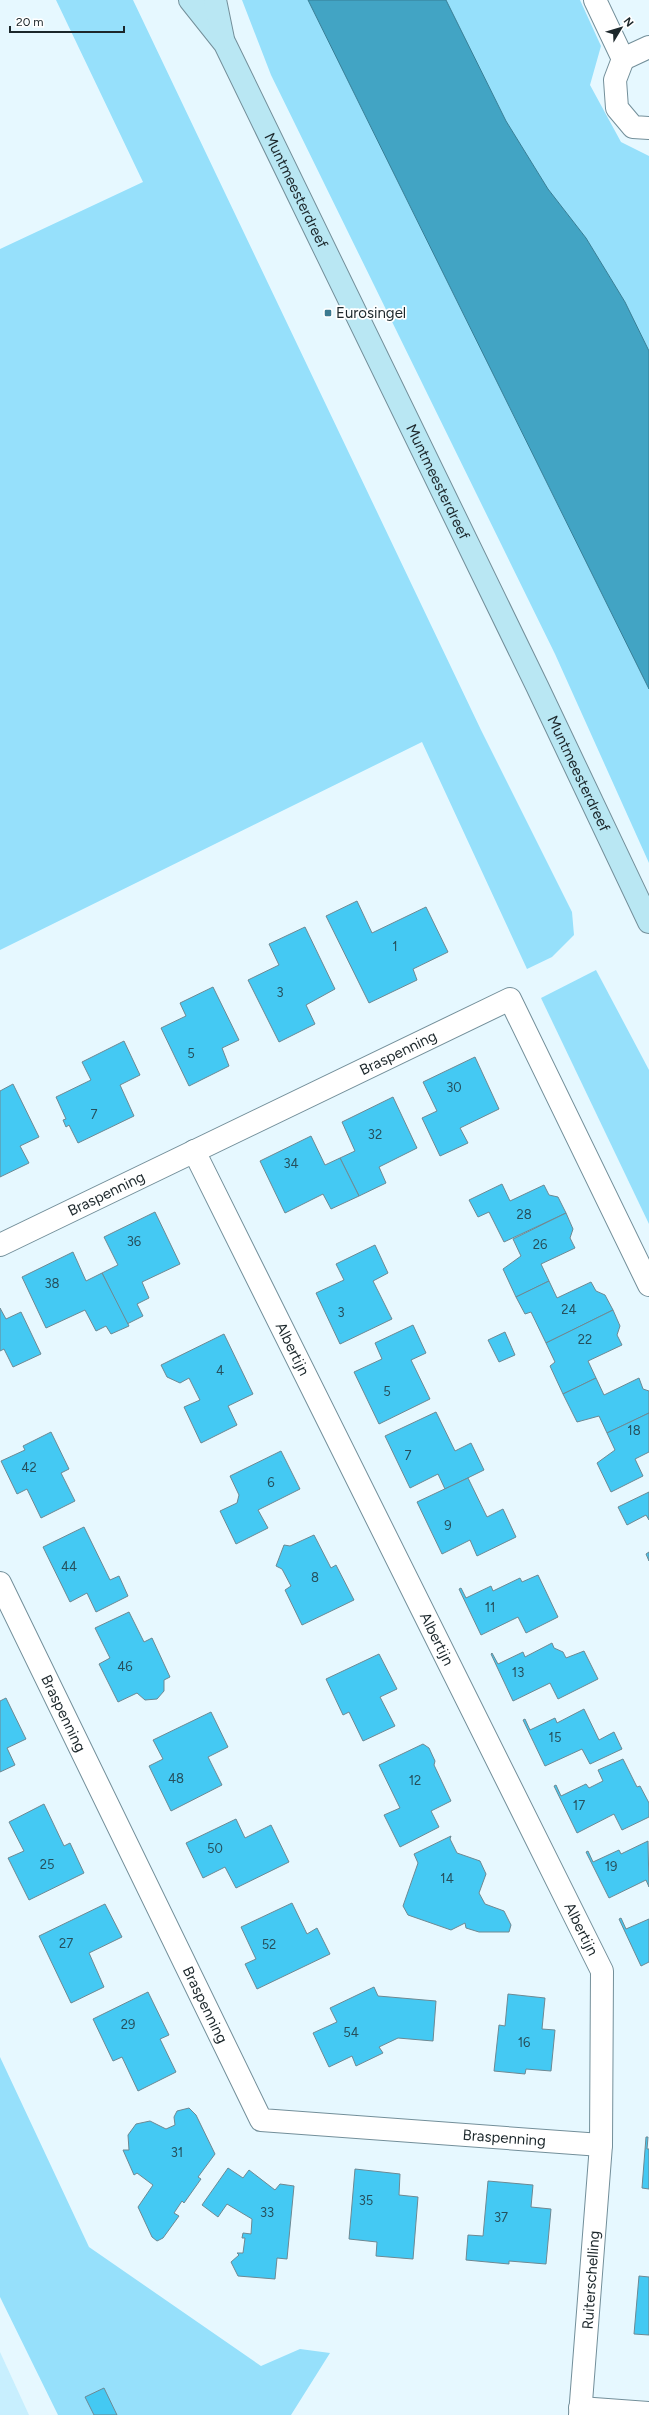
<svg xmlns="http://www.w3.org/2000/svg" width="649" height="2415" font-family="Figtree,sans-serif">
<rect width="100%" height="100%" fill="#e6f8ff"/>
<path fill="#c8effe" d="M0,2352l29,63h-29z"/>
<g fill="#96e0fb">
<path d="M56,0h77l348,730 91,182 2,23 -22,22 -25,12 -105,-227 -422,208v-701l143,-67z"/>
<path d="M242,0h66l341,689v174l-94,-209 -284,-579z"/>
<path d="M446,0h134l21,46 -11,39 31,57 28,14v195l-24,-49 -39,-64 -38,-49 -42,-68z"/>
<path d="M596,970l53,100v154l-108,-226z"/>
<path d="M0,2057l89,190 172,119 39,-17 30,4 -39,62h-233l-58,-118z"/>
</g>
<path fill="#42a4c4" stroke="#377e96" d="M308,0h138l60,121 42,68 38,49 39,64 24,49v338z"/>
<g fill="#44c9f3" stroke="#6d8993">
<path d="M357,901l15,32 54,-26 22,45 -35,17 4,11 -48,23 -43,-87z"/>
<path d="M305,927l30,62 -29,16 9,19 -36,18 -31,-62 31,-15 -10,-21z"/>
<path d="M213,987l26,53 -17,8 7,18 -40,20 -28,-58 25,-12 -6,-13z"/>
<path d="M124,1041l16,34 -20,10 14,31 -56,27 -9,-18 -3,2 -3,-7 3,-1 -10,-22 35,-17 -9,-18z"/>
<path d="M475,1057l24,52 -39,19 8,15 -28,13 -18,-38 15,-7 -14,-29z"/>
<path d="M13,1084l26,53 -19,9 9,17 -29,14v-86z"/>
<path d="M393,1097l24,51 -38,19 7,16 -27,13 -19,-38 15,-7 -13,-29z"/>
<path d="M311,1136l14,29 15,-7 19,38 -28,13 -8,-15 -38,19 -25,-52z"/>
<path d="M502,1184l8,17 34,-16 5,10 9,2 8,16 -62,29 -15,-30 -11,5 -9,-17z"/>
<path d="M155,1212l25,52 -38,18 7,16 -12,6 6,12 -16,8 -25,-51 16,-8 -14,-28z"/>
<path d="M566,1213l7,16 -3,9 5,10 -34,16 8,17 -33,16 -13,-28 18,-13 -8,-17z"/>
<path d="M375,1245l13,28 -15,8 19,38 -52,25 -24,-51 28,-13 -8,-16z"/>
<path d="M73,1252l13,29 16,-8 27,53 -18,8 -5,-8 -10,5 -11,-21 -39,18 -24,-51z"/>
<path d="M549,1281l8,17 34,-16 5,9 9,4 8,15 -67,33 -15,-31 -6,2 -9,-17z"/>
<path d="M0,1308l6,11 15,-7 20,42 -28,13 -9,-18 -4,2z"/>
<path d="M613,1310l7,16 -3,9 5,10 -34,16 8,17 -33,16 -13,-28 5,-4 -9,-19z"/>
<path d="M413,1325l13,28 -15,7 19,39 -51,25 -25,-52 28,-13 -7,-16z"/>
<path d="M505,1332l10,23 -16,7 -11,-22z"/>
<path d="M224,1334l29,60 -25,12 9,19 -36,18 -17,-36 16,-7 -11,-22 -9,5 -13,-6 -6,-12z"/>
<path d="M596,1378l8,17 35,-17 4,11 6,2v22l-42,20 -8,-17 -22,6 -14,-28z"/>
<path d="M436,1412l19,39 16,-8 13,27 -39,19 -7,-15 -28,14 -25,-52z"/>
<path d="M649,1413v39l-14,7 8,17 -32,16 -14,-29 18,-13 -8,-17z"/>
<path d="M51,1432l18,37 -8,4 14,28 -34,17 -14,-29 -10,5 -16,-33 24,-11 -2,-4z"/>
<path d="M281,1451l19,38 -42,21 10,18 -32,16 -16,-33 17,-8 2,-8 -9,-19z"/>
<path d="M468,1478l19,39 16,-8 13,28 -39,19 -7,-16 -28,14 -25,-52z"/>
<path d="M649,1492v28l-3,-5 -19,10 -9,-18z"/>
<path d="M84,1527l26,53 9,-4 9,20 -32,16 -9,-19 -17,9 -27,-55z"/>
<path d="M314,1535l17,33 5,-3 18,35 -52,25 -17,-35 6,-4 -9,-17 -6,-3 8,-21 6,1z"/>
<path d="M649,1552v9l-3,-7z"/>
<path d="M538,1575l20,42 -32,16 -8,-16 -37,18 -22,-46 2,-1 5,10 25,-12 2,5 27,-13 2,4z"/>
<path d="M129,1612l15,30 8,-4 18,39 -6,3v11l-7,8 -12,1 -8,-7 -19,9 -19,-38 11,-6 -15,-30z"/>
<path d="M552,1643l2,5 9,4 3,6 18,-7 14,28 -40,20 -8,-16 -37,18 -22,-47 1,-1 6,11 25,-12 2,5z"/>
<path d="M379,1654l18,35 -17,8 15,29 -32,15 -14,-29 -6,3 -17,-36z"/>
<path d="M6,1698l20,41 -19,9 8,17 -15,7v-71z"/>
<path d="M584,1709l15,31 15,-8 8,17 -32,15 -8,-15 -37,17 -22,-46 2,-1 5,11 25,-12 2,5z"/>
<path d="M211,1712l17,35 -20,10 14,28 -51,26 -22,-45 14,-7 -10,-19z"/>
<path d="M423,1744l6,4 6,13 -1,4 17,36 -20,10 8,16 -39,20 -16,-32 16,-7 -21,-43z"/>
<path d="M623,1759l14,28 3,-1 9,17v14l-27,13 -8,-16 -37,19 -23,-47 2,-1 5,11 25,-12 3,4 14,-7 -5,-11z"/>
<path d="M44,1804l20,42 6,-3 14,30 -55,27 -21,-42 16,-7 -15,-29z"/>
<path d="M236,1819l9,19 26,-13 18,37 -53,26 -11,-21 -22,11 -17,-35z"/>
<path d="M451,1836l-1,3 7,14 23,8 6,13 -7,19 6,11 19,7 7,14 -2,7h-30l-13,-4 -1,-5 -14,7 -43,-15 -5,-9 15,-43 -4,-9z"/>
<path d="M648,1841l1,46 -3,-7 -37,18 -23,-46 2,-1 5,11 26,-12 2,4z"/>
<path d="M292,1903l15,31 10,-6 13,26 -73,35 -12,-25 11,-5 -15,-32z"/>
<path d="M105,1904l17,33 -33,16 15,34 -33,16 -32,-67z"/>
<path d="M621,1918l5,11 23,-10v43l-8,4 -22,-47z"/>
<path d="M374,1987l4,9 58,5 -3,40 -35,-3 -19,9 4,6 -27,13 -4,-10 -23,11 -16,-34 24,-11 -7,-14z"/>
<path d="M148,1992l21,43 -9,4 16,33 -38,19 -16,-34 -9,4 -20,-42z"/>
<path d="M508,1994l37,4 -3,31 13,1 -4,41 -25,-2 -1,5 -31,-3 5,-46 6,1z"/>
<path d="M189,2108l7,7 19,39 -17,23 3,2 -17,24 -2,-2 -8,12 5,3 -16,22 -6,3 -5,-4 -14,-30 15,-22 -16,-12 -3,2 -11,-25h6l-1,-15 8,-11 14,-3 16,8 9,-4 -1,-8 3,-6z"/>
<path d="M646,2137h2l-1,12h2v40l-7,-1z"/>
<path d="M228,2168l15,10 6,-8 26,20 5,-6 14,2 -7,73 -10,-1 -2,21 -37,-3 -7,-14 8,-7 -2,-2h6l2,-15h-3l1,-5 8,1 1,-15 -25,-15 -9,13 -16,-12z"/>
<path d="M355,2169l45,5 -1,21 19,2 -5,62 -37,-3 1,-14 -28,-3z"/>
<path d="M488,2181l45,4 -2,22 20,2 -5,55 -37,-3v3l-43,-4 2,-25 15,1z"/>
<path d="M639,2276l10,1v58l-15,-1z"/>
<path d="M104,2388l13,27h-23l-9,-18z"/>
</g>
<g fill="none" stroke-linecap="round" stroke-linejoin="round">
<defs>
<g id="minor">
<path d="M595,0l28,59 -8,21 2,28 16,19 16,1"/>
<path d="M623,59l26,-12"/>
<path id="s1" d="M194,1151l408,820 -1,174 -21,270"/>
<path id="s2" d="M0,1245l510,-246 139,286"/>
<path id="s3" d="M0,1583l261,537 340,25"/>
<path d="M580,2408l69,5"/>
</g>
<g id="secondary">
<path id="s4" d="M190,0l35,44 312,642 112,236"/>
<path d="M215,0l8,39"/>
</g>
</defs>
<use href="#minor" stroke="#738f9a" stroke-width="24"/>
<use href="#secondary" stroke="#738f9a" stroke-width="24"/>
<use href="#minor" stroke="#fff" stroke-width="22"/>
<use href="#secondary" stroke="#b9e7f3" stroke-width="22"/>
</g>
<rect fill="#3c7a90" stroke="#fff" stroke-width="1.5" x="324" y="309" width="8" height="8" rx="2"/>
<g text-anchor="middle" stroke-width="3.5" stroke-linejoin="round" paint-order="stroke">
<g font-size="13" fill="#26505d">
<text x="395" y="951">1</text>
<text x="280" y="997">3</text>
<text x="191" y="1058">5</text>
<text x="454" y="1092">30</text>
<text x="94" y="1119">7</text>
<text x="375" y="1139">32</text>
<text x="291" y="1168">34</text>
<text x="524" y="1219">28</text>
<text x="134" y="1246">36</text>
<text x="540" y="1249">26</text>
<text x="52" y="1288">38</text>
<text x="569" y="1314">24</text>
<text x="341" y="1317">3</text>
<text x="585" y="1344">22</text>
<text x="220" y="1375">4</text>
<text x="387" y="1396">5</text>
<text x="634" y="1435">18</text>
<text x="408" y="1460">7</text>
<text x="29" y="1472">42</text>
<text x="271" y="1487">6</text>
<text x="448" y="1530">9</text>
<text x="69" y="1571">44</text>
<text x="315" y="1582">8</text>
<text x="490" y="1612">11</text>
<text x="125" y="1671">46</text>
<text x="518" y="1677">13</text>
<text x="555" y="1742">15</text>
<text x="176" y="1783">48</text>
<text x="415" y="1785">12</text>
<text x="579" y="1810">17</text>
<text x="215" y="1853">50</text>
<text x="47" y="1869">25</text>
<text x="611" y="1871">19</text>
<text x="447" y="1883">14</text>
<text x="66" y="1948">27</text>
<text x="269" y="1949">52</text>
<text x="128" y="2029">29</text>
<text x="351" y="2037">54</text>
<text x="524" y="2047">16</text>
<text x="177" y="2157">31</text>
<text x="366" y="2205">35</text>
<text x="267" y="2217">33</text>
<text x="501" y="2222">37</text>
</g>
<g font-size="15" fill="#1c272b" stroke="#fff">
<text dy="5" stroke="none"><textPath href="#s4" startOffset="219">Muntmeesterdreef</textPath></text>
<text dy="5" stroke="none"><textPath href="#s4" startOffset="543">Muntmeesterdreef</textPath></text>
<text dy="5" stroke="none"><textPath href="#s4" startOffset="867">Muntmeesterdreef</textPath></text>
<text dy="5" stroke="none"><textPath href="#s2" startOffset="442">Braspenning</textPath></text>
<text dy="5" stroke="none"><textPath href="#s2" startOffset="118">Braspenning</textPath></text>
<text dy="5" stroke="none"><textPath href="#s1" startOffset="221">Albertijn</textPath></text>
<text dy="5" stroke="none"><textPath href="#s1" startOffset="545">Albertijn</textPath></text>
<text dy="5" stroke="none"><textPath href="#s3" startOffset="145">Braspenning</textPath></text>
<text dy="5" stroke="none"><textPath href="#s1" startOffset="869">Albertijn</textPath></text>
<text dy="5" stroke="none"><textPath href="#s3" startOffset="469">Braspenning</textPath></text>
<text dy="5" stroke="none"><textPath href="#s3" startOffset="841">Braspenning</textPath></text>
<text transform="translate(591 2280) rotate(-86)" y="5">Ruiterschelling</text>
</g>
<g font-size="15" fill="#1c272b" stroke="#fff" text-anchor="start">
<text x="336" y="318">Eurosingel</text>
</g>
</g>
<g transform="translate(621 28) rotate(52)" stroke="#ffffff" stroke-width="3" paint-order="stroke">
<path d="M0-3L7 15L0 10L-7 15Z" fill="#1c272b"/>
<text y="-6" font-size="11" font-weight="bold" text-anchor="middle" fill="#1c272b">N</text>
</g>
<path d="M10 26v6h114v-6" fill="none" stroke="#1c272b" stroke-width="2"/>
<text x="16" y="26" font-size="12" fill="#1c272b" stroke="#ffffff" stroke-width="3" paint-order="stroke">20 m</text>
</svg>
